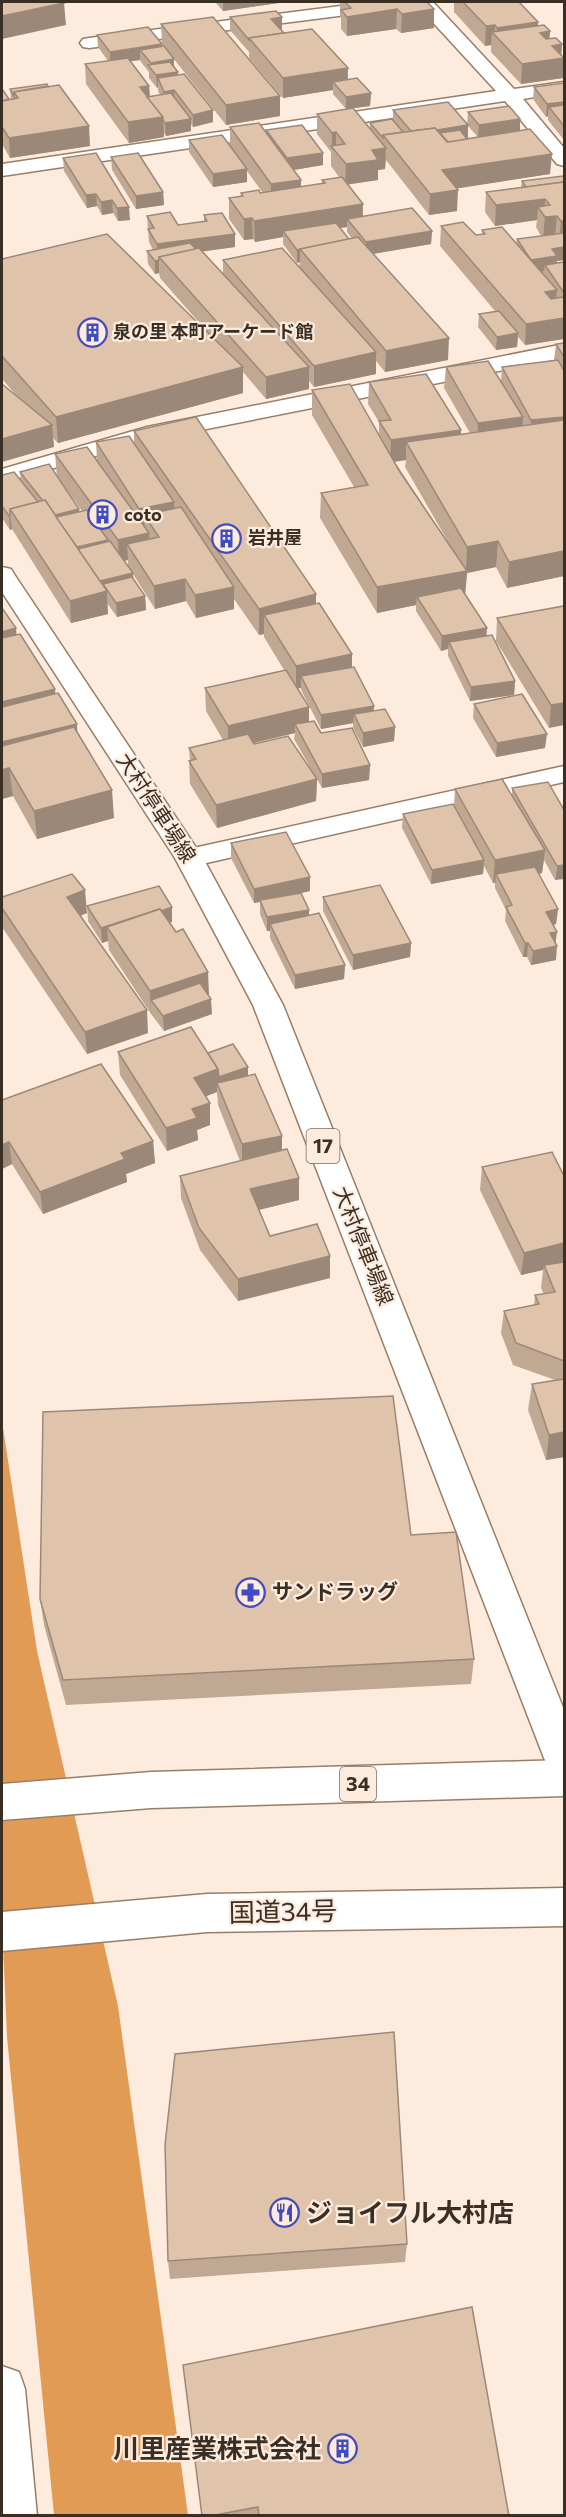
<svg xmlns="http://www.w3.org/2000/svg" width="566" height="2517" font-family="Commissioner,'Noto Sans JP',sans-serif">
<rect width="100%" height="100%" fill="#fdecdd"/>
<path fill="#e29b55" d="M2,1421l35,230 81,355 70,509h-134l-47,-478 -5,-114z"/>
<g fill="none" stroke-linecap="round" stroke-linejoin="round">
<defs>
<g id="minor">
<path d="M372,2h61l81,87 50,-7v10l-41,7 41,49v18l-7,-2 -52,-63 -503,75v-12l494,-73 -80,-87 -7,3 -320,41 -6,-1 -3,-4 3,-4 6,-1z"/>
<path d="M564,344v14l-413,82 -149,43v-14l145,-42z"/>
<path d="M564,766v16l-375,85 -10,-3 -4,-6 4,-6 10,-3z"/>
<path d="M2,2366l17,6 6,17 12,127h-35z"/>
</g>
<path id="major" d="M2,567l9,2 3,5 189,284 80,147 281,705v65l-14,-5 -6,-12 -291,-753 -78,-147 -173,-266z"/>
<g id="highway">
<path d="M564,1760v36l-413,12 -149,12v-36l149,-12z"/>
<path d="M564,1888v38l-357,6 -205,19v-39l205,-18z"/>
</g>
</defs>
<use href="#minor" stroke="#987e67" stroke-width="3"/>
<use href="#major" stroke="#987e67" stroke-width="3"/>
<use href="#highway" stroke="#987e67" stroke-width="3"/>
<use href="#minor" fill="#fff" fill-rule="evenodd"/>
<use href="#major" fill="#fff" fill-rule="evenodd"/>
<use href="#highway" fill="#fff" fill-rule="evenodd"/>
</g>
<g fill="#c0a893" fill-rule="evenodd">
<path d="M215,2h64v1l-56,8z"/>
<path d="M340,2h87l7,26 -33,5 -5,-4 -49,7 -6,-7v-12l-1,-1z"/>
<path d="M454,2h65l19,20v4l12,13 12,5 -1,11 2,23 -42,6 -30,-32v-7l-6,1 -31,-34z"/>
<path d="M230,17l52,12h-2l4,4 64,35v12l23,13 -1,13 -24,3 -13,-15v-4l-50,8 -34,-40v-6l-19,-22z"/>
<path d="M161,24l119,92 -54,9 -64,-81z"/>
<path d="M97,35l65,11 16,26v3l35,35v12l-20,5 -2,-3v7l-25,5 -2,-3v4l-35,6 -43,-59 -1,-20 23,-3 -10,-14zM140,60l1,2 8,10v6l8,10 1,-1v4l2,4 -10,1 -1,-10 -19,-25z"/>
<path d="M564,83v57l-16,-20v-4l-2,1 -13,-18 1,-12z"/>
<path d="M2,89l7,10h2l-1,-10 80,57 -80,12 -8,-14z"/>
<path d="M393,110l74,14 1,-12 52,19 30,43 -93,14v23l-28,4 -43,-55 -1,9 -7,1v10l-30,4 15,20v12l69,15 -1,13 -58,10 75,106 -63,12 -9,-11v13l-62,13 -5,-6v8l-43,10 -23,-27v21l-185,50 -5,-5 1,9 -38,-52 -14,-16v-120l207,75 -49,-56 -1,-5 -4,1 -7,-10 -1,-13 6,-1 -4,-8 -2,-26 31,9 26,-4v-6l31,19v13l-33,4 21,23v-14l76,7 1,-5 -3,1 -14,-19v-7l-28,5 -2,-3 -9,1 -15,-21v-21l12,-2v-3h22l-16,-22v11l-34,5 -24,-35v-12l41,6v-19l36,6v-3l57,35 -29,5 7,17 21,-3v-4l17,-3 -8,-11v-14l-14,-18v-20l53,15v-6l23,-3zM468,126l10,11 -11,2zM347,227v5l5,7h-3l-9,-11z"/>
<path d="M96,153l34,67 -12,1 -5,-8 -11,2 -5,-9 -10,2 -23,-37 -1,-13z"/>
<path d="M111,157l52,35 1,13 -28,4 -24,-39z"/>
<path d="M563,176l1,84 -7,1v2l7,-1v77l-39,6 -7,-8 -1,10 -21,3 -18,-23 1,-13 16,-3 -55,-65 1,-20 35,9 6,-1v-4l34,14 1,-5 24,-3 -5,-9 1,-7 -42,6 -10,-14 1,-20 35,-5 1,-6z"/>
<path d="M564,343v233l-57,12 -11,-21 -29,6 -2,22 21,41 29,45 -1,14 -44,6 -22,-45v-7l-7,2 -25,-40v-6l-39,8 -57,-95 1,-25 33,-6 -42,-72v-25l67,44v-12l-11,-18 1,-22 92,52 9,-1 -26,-45 2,-21 55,14 1,-14 52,-7 2,-16zM406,460l-1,7 46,80 -56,-85z"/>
<path d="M134,431l182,173 36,50v13l22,39v5l21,16 -1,14 -31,6 -10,-19v-5l-32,6 -20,-39v-2h-4l12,19v15l12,11 49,32 -1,15 -47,8 -5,-9 -1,22 -99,27 -27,-44 -1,-23h1l-1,-13 34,-8 -17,-29 -1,-23 79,-18 -20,-33v-3l-5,1 -25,-36v10l-38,9 -10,-17 -31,8 -22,-35v5l12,17 1,14 -29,7 -10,-14 1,11 -37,9 -59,-94 -2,1 -8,-12v-43l19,6 -1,-9 59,39h3l-25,-35 -2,-22 42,7 -1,-19 38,1zM128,560v6l-4,-5zM295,733l-1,6 21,37 -61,-32v-1z"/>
<path d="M564,606l-15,122 -53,-87 1,-23z"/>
<path d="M16,628v7l39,59 22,30v9l37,85 -77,21 -24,-43 -11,3z"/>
<path d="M474,704l71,44 -49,9 -23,-39z"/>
<path d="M512,788l52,22 -9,70 -11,-20 -2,13 -3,1 19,35 -2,15 -3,1 3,18v17l-25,5 -4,-8h-4l-18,-36 1,-11 -11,-22v-5h-2l-9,-17 -1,8 -52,10 -29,-56 1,-14 51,-9 1,-16 57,6z"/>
<path d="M231,843l79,48 -9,2 8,17v6l36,49 -1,14 -49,10 -25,-51v-7h-3l-7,-17v-12l-6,1 -23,-45z"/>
<path d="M2,897l85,16 -7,3 68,117 -61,21 -85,-127z"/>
<path d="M323,897l88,46 -1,14 -57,13 -30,-59z"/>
<path d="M87,906l85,1v15l-3,1 40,71 -1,1 4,19 -48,17 -13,-17 -42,-64 -1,-9 -6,2 -14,-22z"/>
<path d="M118,1052l90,1 40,14v9l34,60v14l17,28v22l-40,10 11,26 60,20v22l-92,23 -38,-51 -19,-52 -1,-22 60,-15 -22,-56 -1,-13 -11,4 4,7v22l-13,5 1,10 -31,11 -47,-76z"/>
<path d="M2,1100l151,41 2,22 -29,11 1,8 -84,32 -31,-50 -10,5z"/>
<path d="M482,1167l82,9v281l-18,3 -18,-50 4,-26 23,-4 -42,-15 -12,-32 3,-22 30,-6 1,-10 9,-1 -3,-6 2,-18 -22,5 -41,-85z"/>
<path d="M411,1535l63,124 -3,25 -405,21 -22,-80 -4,-26z"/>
<path d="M407,2244l-2,18 -235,17 -2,-18z"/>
<path d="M185,2382l324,134h-307z"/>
</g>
<g fill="#9c8878">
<path d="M223,2h56v1l-56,8z"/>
<path d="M64,3l2,22 -64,14v-23z"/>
<path d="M397,9l-1,20 -49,7v-19z"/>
<path d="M434,9v19l-33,5 1,-19z"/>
<path d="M282,17v12l-11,2v-12z"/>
<path d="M538,22l-1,20 -40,-5v-9z"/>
<path d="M495,25v10l-3,-3 -1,13 -6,1 1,-20z"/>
<path d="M550,31l-1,20 -9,-18z"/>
<path d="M162,44l1,12 -23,-6v10l-30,4v-12z"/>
<path d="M562,44l-1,15 3,-1 -1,20 -42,6 1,-20 30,-18z"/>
<path d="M174,59v13l-23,-4v-5z"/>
<path d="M348,68l-1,20 -14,-6v8l-50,8v-20z"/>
<path d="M178,72v13l-20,-7v9l-1,1 -1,-13z"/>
<path d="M149,86l1,17 -10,-16z"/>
<path d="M174,90l1,13 -10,1 -1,-12z"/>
<path d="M371,93l-1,13 -24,3v-12z"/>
<path d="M280,96v20l-54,9v-20z"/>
<path d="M564,102v13l-15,-8 -1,9 -2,1 1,-13z"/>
<path d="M213,110v12l-20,5v-12z"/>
<path d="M163,117l1,20 -35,6 -1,-21z"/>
<path d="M191,119v12l-25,5 -1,-13z"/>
<path d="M520,119v12l-42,6 1,-12z"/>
<path d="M468,125v13l-21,3 -7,-8v9l-27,-9z"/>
<path d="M89,126l1,20 -80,12 -1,-20z"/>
<path d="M336,132v19l-4,-4v-14z"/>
<path d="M386,148l-1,21 -7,1v10l-33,5 1,-21 26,-14z"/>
<path d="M323,153v12l-36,6v-13z"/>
<path d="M552,154l-2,20 -109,17 1,-21z"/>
<path d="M247,169v13l-34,5v-13z"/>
<path d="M301,180v20l-30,5v-21z"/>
<path d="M458,190l-1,21 -28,4 1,-21z"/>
<path d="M163,192l1,13 -28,4v-13z"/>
<path d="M96,194l1,12 -10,2 -1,-13z"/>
<path d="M564,197l-19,3 -1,16 -6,-9 -1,13 -42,6 1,-21z"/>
<path d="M112,200l1,13 -11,2 -1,-13z"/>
<path d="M363,204l-1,20 -15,-5v8l-60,9 -4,-5v6l-28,5 -1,-21z"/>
<path d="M129,207l1,13 -12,1 -1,-13z"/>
<path d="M557,216l-2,20 -12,2 2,-21z"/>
<path d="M252,218l1,21 -9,1v-21z"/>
<path d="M561,221h3v20l-5,1z"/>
<path d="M432,231l-1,13 -65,11v-13z"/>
<path d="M235,234v13l-78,11v-14z"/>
<path d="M564,247v13l-7,1 -1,8 -11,-4 -1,6 -14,2 1,-13 21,-11z"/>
<path d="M300,249v13l-3,1v-13z"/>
<path d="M159,260v13l-4,1v-13z"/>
<path d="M557,290l-2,21 -10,-19z"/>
<path d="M564,318v21l-39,6 1,-21z"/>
<path d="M518,333l-1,14 -21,3 1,-13z"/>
<path d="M449,338l-1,22 -63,12 1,-21z"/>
<path d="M376,352v22l-62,13v-21z"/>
<path d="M243,367v26l-185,50 -2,-26z"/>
<path d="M309,367v22l-43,10v-22z"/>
<path d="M523,417l-2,22 -44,6 1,-22z"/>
<path d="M564,417v21l-34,4 1,-22z"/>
<path d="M52,425l2,22 -52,15v-23z"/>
<path d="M461,430l-1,21 -54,-9v18l-16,2 1,-22z"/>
<path d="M174,502l1,22 -31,-9 1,15 -5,1 -1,-22z"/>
<path d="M79,509l1,14 -18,4 -8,-12z"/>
<path d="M10,515l2,14 -2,1 -1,-14z"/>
<path d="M149,533l1,22 -23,-11 1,16 -9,2 -1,-22z"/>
<path d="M108,540l1,14 -24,6 -9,-12z"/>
<path d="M498,541l-2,26 -29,6 -2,23 -48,1 -1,8 -39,8v-26l89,-16 1,-24z"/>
<path d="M564,551v25l-57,12 2,-26z"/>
<path d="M133,573l1,14 -31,-3 1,8 3,-1 1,23 -37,9 -1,-22 30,-20z"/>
<path d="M185,579l1,22 -31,8 -1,-23z"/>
<path d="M234,587v22l-38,9 -1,-23z"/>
<path d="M316,594v26l-52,-5v19l-5,1v-26z"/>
<path d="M145,596l1,14 -29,7 -1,-14z"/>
<path d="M16,628l2,22 -16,5v-23z"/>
<path d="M487,628l-1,14h-37l-1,7 -7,2 1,-15z"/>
<path d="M352,654v22h-51v12l-5,1v-23z"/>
<path d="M515,681l-1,14 -44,6 1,-14z"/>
<path d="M55,689l2,23 -55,13v-23z"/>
<path d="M564,703v22l-15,3 2,-23z"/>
<path d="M374,706l-1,14 -19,-6 -1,9 -32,6v-14z"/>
<path d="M309,707v23l-14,-6v9l-67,16v-23z"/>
<path d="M77,724l1,22 -76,20v-24z"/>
<path d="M395,727l-1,14 -31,6v-14z"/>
<path d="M547,734l-2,14 -49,9 1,-14z"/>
<path d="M370,765l-1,15 -47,8v-14z"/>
<path d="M9,768l4,28 -11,3v-29z"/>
<path d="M317,779l-1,22 -99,27 -1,-23z"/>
<path d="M112,790l2,28 -77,21 -3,-28z"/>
<path d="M545,850l-3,23 -42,9 -4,-8 -1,9h-2l2,-23z"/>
<path d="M484,860l-1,14 -52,10 1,-14z"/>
<path d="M564,865v14l-9,1 2,-14z"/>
<path d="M310,877v14l-56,12v-14z"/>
<path d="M85,890l2,23 -18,7 -2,-23z"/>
<path d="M172,907v15l-57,17 -8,-12 1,14 -6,2 -1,-15z"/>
<path d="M558,909l-2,15 -11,3 1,-15z"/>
<path d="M309,910v14h-39v7h-3v-14z"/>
<path d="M557,932l-2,14h2l-1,14 -25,5 2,-14 17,-18z"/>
<path d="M411,943l-1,14 -57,13v-15z"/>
<path d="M525,943h3l-1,14h-4z"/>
<path d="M345,965l-1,14 -49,10v-14z"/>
<path d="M208,972l1,22 -50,17 -8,-11v14l-1,-23z"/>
<path d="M211,999l1,15 -48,17 -1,-15z"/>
<path d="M147,1010l1,23 -61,21 -2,-22z"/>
<path d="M248,1067v14l-31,2v9l-23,9v-23l24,-9z"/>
<path d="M210,1103v22l-13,5 1,10 -31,11 -1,-23 26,-19z"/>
<path d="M282,1136v22l-40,9v-23z"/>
<path d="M153,1141l2,22 -29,11 1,8 -84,32 -3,-22 81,-39z"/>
<path d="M9,1142l3,22 -10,5v-24z"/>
<path d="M299,1178v22l-49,12v-23z"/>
<path d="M564,1243v22h-20l-1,5 -22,5 3,-22z"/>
<path d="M330,1256v22l-92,23v-22z"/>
<path d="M564,1432v25l-18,3 3,-25z"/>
</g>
<g fill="#dfc3ab" stroke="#9c8878" stroke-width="1.5">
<path d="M2,2h61l1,1 -62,13z"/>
<path d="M345,2h82l7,7 -32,5 -5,-5 -50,8 -6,-7 10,-2z"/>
<path d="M463,2h56l19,20 -41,6 -2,-3 -9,1z"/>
<path d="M276,11l6,6 -11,2 13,14 -35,5v2l-19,-23z"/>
<path d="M213,17l67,79 -54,9 -65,-81z"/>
<path d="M544,25l6,6 -10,2 6,6 10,-1 6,6 -10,2 12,12 -42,6 -30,-32z"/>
<path d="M148,27l14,17 -52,8 -13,-17z"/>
<path d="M312,29l36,39 -65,10 -34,-40z"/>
<path d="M164,46l10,13 -23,4 -11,-13z"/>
<path d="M128,58l21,28 -9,1 23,30 -35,5 -43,-58z"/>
<path d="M170,62l8,10 -22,3 -8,-10z"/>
<path d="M184,74l29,36 -20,5 -19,-25 -10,2 -6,-14z"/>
<path d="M357,78l14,15 -25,4 -13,-15z"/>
<path d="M564,83v19l-17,2 -13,-17z"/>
<path d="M47,84l1,2 -34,6v4l-4,-7z"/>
<path d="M59,85l30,41 -80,12 -7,-11v-26l16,-3 -4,-6z"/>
<path d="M2,89l7,10 -7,2z"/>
<path d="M171,93l20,26 -26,4 -2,-3v-3l-16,-20z"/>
<path d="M448,102l20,23 -31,5 -2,-2 -24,3 -18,-21z"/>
<path d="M564,105v21l-15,-19z"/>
<path d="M509,106l11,13 -41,6 -11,-13z"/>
<path d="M353,108l33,40 -14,2 6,10 -32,4 -15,-18 14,-2 -9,-12 -4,1 -15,-19z"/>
<path d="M392,119l11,13 -20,3v3l-13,-15z"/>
<path d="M259,123l42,57 -30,4 -41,-57z"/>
<path d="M302,125l21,28 -36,5 -21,-28z"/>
<path d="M435,128l12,14 83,-13 22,25 -110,16 16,20 -28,4 -47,-59z"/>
<path d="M460,130l7,9 -19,3 -8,-9z"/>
<path d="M222,135l25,34 -34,5 -24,-34z"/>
<path d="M96,153l33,54 -12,1 -5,-8 -11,2 -5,-8 -10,1 -23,-37z"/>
<path d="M138,153l25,39 -27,4 -25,-39z"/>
<path d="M563,176l1,3v3l-38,5 -4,-6z"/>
<path d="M342,177l21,27 -109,17 -2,-3 -8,1 -15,-21 14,-2 -2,-3 18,-3 1,3 65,-10 -3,-3z"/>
<path d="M564,182v39h-3l-4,-5 -12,1 -7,-10 12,-2 -5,-6 -49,6 -10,-13z"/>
<path d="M412,208l20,23 -66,11 -19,-23z"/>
<path d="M170,212l8,13 29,-4 -3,-6 18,-2 13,21 -78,10 -9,-15 6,-1 -7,-12z"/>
<path d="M463,222l13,13 9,-1 -3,-4 20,-3 55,63 -12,2 6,7 12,-2 1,3v18l-38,6 -85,-98z"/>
<path d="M336,223l13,16 -52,11 -14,-19z"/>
<path d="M564,233v14l-12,2 5,7 -26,4 -14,-21z"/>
<path d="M107,234l136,133 -187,50 -54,-61v-97z"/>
<path d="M358,237l91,101 -63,13 -86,-102z"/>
<path d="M190,243l6,6 -37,8v3l-4,1 -8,-10z"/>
<path d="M199,248l110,119 -43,10 -107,-120z"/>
<path d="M282,248l94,104 -62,14 -91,-106z"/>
<path d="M564,262v31l-19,-28z"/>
<path d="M499,311l19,22 -21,4 -18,-23z"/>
<path d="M564,343v14l-8,-13z"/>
<path d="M558,360l6,11v46l-33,3 -29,-53z"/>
<path d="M488,361l35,56 -45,6 -32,-56z"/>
<path d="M426,374l35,56 -70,10 -12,-19 12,-1 -22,-38z"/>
<path d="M2,384l50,41 -50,14z"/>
<path d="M350,384l50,88 67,99 -90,16 -56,-94 47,-8 -56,-95z"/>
<path d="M196,417l120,177 -57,15 -125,-178z"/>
<path d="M564,420v131l-55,11 -11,-21 -31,6 -61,-105z"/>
<path d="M129,436l45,66 -35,7 -43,-67z"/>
<path d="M87,447l62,86 -31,7 -63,-86z"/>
<path d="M49,464l30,45 -24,6 -10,-15 -2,1 -23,-29z"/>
<path d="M14,472l24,30 -28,7v6l-1,1 -7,-10v-31z"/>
<path d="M45,500l62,91 -37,10 -60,-92z"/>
<path d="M181,507l53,80 -39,8 -10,-16 -31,7 -27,-42 32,-7 -15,-22z"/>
<path d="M87,510l21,30 -31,7 -21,-30z"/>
<path d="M110,541l23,32 -33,8 -22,-32z"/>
<path d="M132,577l13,19 -29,7 -13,-19z"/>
<path d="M461,588l26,40 -45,8 -25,-39z"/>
<path d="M319,603l33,51 -56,12 -32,-51z"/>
<path d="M564,606v97l-13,2 -54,-87z"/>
<path d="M2,608l14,20 -14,4z"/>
<path d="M20,634l35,55 -53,13v-64z"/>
<path d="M492,635l23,46 -44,6 -22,-45z"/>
<path d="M354,667l20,39 -53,9 -20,-39z"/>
<path d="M286,670l23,37 -81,19 -23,-38z"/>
<path d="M58,693l19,31 -75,18v-35z"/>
<path d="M522,694l25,40 -50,9 -23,-39z"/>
<path d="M385,709l10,18 -32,6 -9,-19z"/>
<path d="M314,721l7,12 31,-5 18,37 -48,9 -27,-50z"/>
<path d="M74,727l38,63 -78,21 -25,-43 -7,2v-24z"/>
<path d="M248,734l6,10 34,-8 29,43 -101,26 -27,-44 7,-2 -7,-11z"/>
<path d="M502,779l43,71 -50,10 -40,-71z"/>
<path d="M548,782l16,28v55l-7,1 -45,-78z"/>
<path d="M453,804l31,56 -52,10 -29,-56z"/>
<path d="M286,832l24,45 -56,12 -23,-46z"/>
<path d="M535,867l23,42 -12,3 11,20 -7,1 7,13 -24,5 -5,-8h-3l-19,-36 6,-2 -16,-31z"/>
<path d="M72,874l13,16 -18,7 80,113 -62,22 -83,-124v-11z"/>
<path d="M380,885l31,58 -58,12 -30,-58z"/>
<path d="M159,886l13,21 -11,4 -1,-2 -59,19 -14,-22z"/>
<path d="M301,893l8,17 -42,7 -7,-17z"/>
<path d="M160,909l16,23 7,-3 25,43 -58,19 -43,-64z"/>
<path d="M319,913l26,52 -50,10 -25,-51z"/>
<path d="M200,983l11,16 -48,17 -12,-16z"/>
<path d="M191,1027l27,42 -24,9 16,25 -18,6 5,9 -31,10 -48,-76z"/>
<path d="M233,1044l15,23 -29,10 -1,-8 -10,-16z"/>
<path d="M101,1064l52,77 -32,12 4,6 -85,33 -31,-50 -7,3v-45z"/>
<path d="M255,1074l27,62 -40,8 -25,-61z"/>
<path d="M287,1149l12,29 -49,11 20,47 47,-12 13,32 -92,23 -39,-51 -19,-52z"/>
<path d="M552,1152l12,24v67l-40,10 -42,-86z"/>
<path d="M564,1262v99l-48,-18 -12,-32 35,-7 -4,-9 20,-3 -11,-27z"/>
<path d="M564,1379v53l-15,3 -17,-51z"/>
<path d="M393,1396l18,139 45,-3 18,127 -411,21 -23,-81 3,-187z"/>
<path d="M394,2032l13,212 -239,17 -3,-116 10,-91z"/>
<path d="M472,2307l37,209h-250l-1,-9 -48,9h-8l-19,-151z"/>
</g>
<defs>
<symbol id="building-ring" viewBox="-11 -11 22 22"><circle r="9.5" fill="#fdecdd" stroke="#414cc0" stroke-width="1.5"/><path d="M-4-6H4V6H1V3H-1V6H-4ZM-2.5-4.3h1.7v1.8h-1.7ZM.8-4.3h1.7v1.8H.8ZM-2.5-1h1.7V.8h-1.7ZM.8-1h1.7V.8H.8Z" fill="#414cc0"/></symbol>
<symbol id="pharmacy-ring" viewBox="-11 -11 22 22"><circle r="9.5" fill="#fdecdd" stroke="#414cc0" stroke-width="1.5"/><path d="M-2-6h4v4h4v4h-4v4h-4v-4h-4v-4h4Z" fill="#414cc0"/></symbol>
<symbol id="restaurant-ring" viewBox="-11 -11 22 22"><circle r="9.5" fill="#fdecdd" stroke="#414cc0" stroke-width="1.5"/><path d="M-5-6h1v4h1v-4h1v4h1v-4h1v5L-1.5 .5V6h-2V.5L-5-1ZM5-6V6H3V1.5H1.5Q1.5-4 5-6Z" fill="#414cc0"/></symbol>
</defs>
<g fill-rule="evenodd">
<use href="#building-ring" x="76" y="316" width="33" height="33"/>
<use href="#building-ring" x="86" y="498" width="33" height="33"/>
<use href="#building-ring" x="210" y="522" width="33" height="33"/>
<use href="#pharmacy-ring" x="234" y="1576" width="33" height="33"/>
<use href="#restaurant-ring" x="268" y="2196" width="33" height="33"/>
<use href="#building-ring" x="326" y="2432" width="33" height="33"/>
</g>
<g text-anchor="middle" stroke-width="4.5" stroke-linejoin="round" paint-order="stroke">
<g font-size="18" font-weight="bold" fill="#3a2f25" stroke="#fdecdd" text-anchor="start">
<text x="113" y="338">泉の里 本町アーケード館</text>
<text x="124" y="521">coto</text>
<text x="248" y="544">岩井屋</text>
</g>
<g fill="#fdecdd" stroke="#74685c" stroke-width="1.5">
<rect x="306.5" y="1129" width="33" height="34" rx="4.5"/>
<rect x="340" y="1767" width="36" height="34" rx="4.5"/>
</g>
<g font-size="20" font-weight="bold" fill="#3a2f25">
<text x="323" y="1153">17</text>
<text x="358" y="1791">34</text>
</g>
<g font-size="21" fill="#3a2f25" stroke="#fdecdd">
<text transform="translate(156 808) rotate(57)" y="7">大村停車場線</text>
<text transform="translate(363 1246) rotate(68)" y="7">大村停車場線</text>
</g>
<g font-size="21" font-weight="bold" fill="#3a2f25" stroke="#fdecdd" text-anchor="start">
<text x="272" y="1599">サンドラッグ</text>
</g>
<g font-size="26" fill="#3a2f25" stroke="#fdecdd">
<text transform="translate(283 1912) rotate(-1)" y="9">国道34号</text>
</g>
<g font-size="26" font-weight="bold" fill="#3a2f25" stroke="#fdecdd" text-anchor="start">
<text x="306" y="2222">ジョイフル大村店</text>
<text x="321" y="2458" text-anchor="end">川里産業株式会社</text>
</g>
</g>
<rect width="566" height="2517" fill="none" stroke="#3a2f25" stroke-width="6"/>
</svg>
